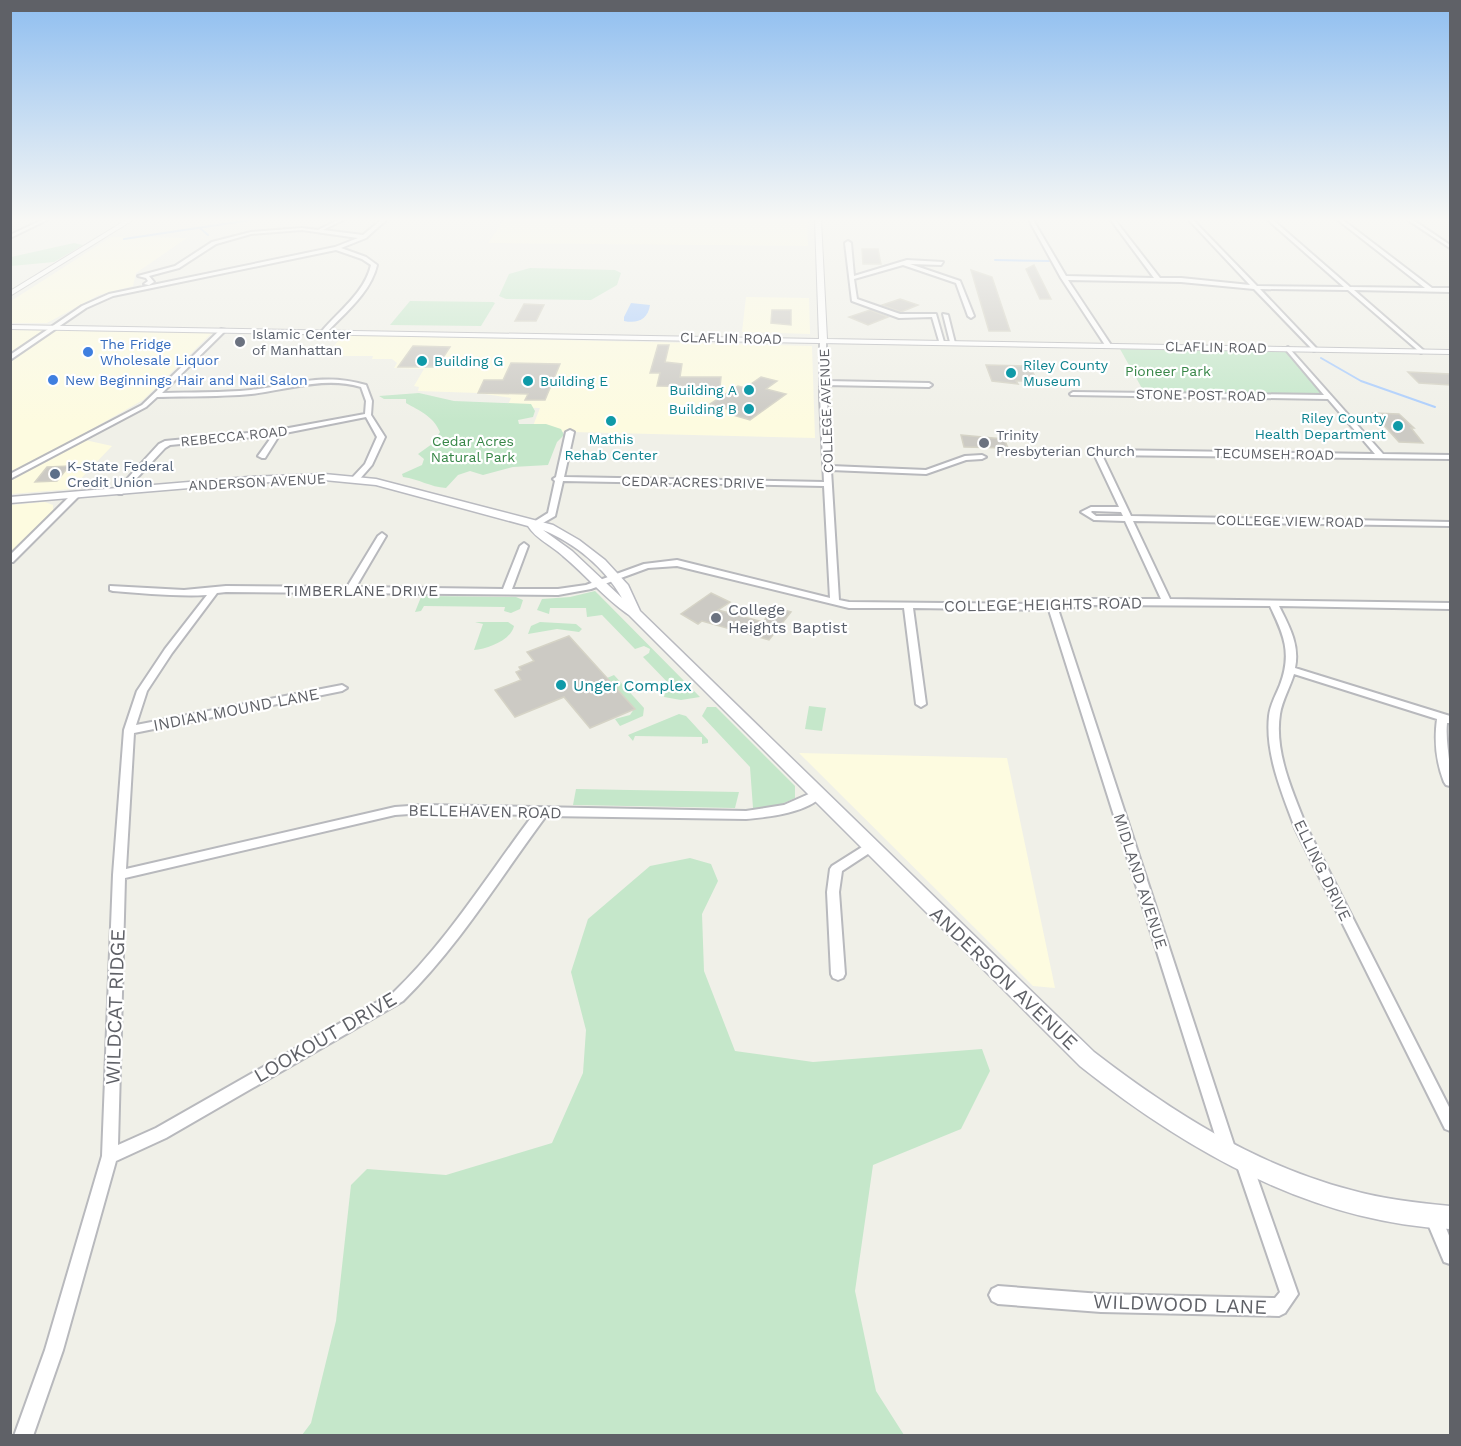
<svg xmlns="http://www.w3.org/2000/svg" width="1461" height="1446" font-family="'Work Sans',sans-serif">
<rect width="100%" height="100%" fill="#f0f0e8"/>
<g fill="#fdfbe0">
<path d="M504,220h303l1,26 -320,-3z"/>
<path d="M111,237l76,1 -51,35 -3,13 -34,9 -52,28h-36v-22z"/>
<path d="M746,297l63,1 1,36 -68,-2z"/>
<path d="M11,330l201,3 -69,67 -67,38 36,8 -41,43 -60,5z"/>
<path d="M343,335l469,11 3,92 -284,-7 9,-23 -33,-1 4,-9 -33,-5 -60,-2 1,-4 -5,-1 10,-17 -30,-1 3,-5 -5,-4h-20l1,-3h-47z"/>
<path d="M45,502l8,3v7l-42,40v-47z"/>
<path d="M799,753l208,5 48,230 -22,-2z"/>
</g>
<g fill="#c5e7ca">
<path d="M74,243l9,2 -29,17 -43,4v-9z"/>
<path d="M530,268l85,2 6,3 -4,12 -26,15 -85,-1 -7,-3 10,-22z"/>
<path d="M410,301l83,1 2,1 -14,23 -91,-1z"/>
<path d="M1120,349l166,3 35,40 -4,3 -173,-3z"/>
<path d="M419,393l35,8 77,3 4,7 -2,6 -15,3 1,4h27l15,5 3,6 -7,7 -9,23 -35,2 -30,8 -13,-4 -12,4 -12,13c-16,-1 -27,-9 -43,-11l-1,-3 20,-9 2,-6 -6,-5 14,-10 8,-12c-7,-16 -20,-21 -34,-29v-4h-22l-5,-3z"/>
<path d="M595,591l3,3 102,103 -19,3 -17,-3 1,-4 9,-4 -31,-32 6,-4 1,-4 -6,-3 -9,3 -33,-34 -15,2 -1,-9h-36l-1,6 -12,-4 5,-11 28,-2z"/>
<path d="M425,596l91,1 7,3 -3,9 -9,4 -7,-2 1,-4 -81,-1 -3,5 -6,1 6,-15z"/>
<path d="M475,622h33l6,4c-3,14 -26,23 -40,24l9,-26z"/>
<path d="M540,622l36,2 6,5 -3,3 -22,-3 -29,5 3,-8z"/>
<path d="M614,675l30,33 -1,8 -23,10 -5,-7 15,-4 4,-6 -27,-31z"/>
<path d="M809,706l17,2 -4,23 -17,-2z"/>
<path d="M707,707h9l79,79v12l-20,9 -22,1 -3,-41 -48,-51z"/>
<path d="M679,714l7,2 22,24v3l-6,1v-7l-67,-1 -2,5 -5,-6z"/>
<path d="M576,789l163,3 -4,16 -162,-3z"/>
<path d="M690,858l21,6 7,17 -16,33 2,57 31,80 78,11 169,-13 8,22 -29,58 -88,36 -18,126 21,100 28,44h-602l9,-12 25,-102 15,-136 16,-16 79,6 106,-32 31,-70 3,-43 -15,-58 17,-53 62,-53z"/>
</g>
<path fill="#abcdfd" d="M631,303l19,2c-2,14 -12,19 -26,16v-4z"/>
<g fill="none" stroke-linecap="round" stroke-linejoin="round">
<g stroke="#abcdfd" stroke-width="2">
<path d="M200,228l8,7"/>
<path d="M124,239l127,-19"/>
<path d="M995,260l54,1"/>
<path d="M1321,358l40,23 74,26"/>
</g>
</g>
<g fill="#cccac4" stroke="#d5d3c6" stroke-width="1.5">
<path d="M862,249h16l3,15h-18z"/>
<path d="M1034,265l17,34h-11l-14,-30z"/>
<path d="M971,270l21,7 18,54h-21z"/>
<path d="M900,299l18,6 -17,7 -19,-7z"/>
<path d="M524,304l20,1 -8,16h-21z"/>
<path d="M772,310h19v15l-20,-2z"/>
<path d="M870,310l18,7 -20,8 -19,-8z"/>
<path d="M658,345h11l-4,17 17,2 -2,13h41l-1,10 -63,-1 3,-13h-10z"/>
<path d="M413,346l37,1 -13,20h-39z"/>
<path d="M511,363l49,1 -15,36h-20l3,-6 -50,-1 6,-13h19z"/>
<path d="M986,365l44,1 7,15h-21l2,3 -26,-3z"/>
<path d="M1408,372l42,2v11l-31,-2z"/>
<path d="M761,377l16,4 -11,8 20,5 -36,26 -17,-5 5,-3 -28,-8 28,-18 7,2z"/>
<path d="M1373,413l26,1 15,14h-3l12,15 -24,-1z"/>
<path d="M961,435l43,4 4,9 -44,-1z"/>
<path d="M69,466l-12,15 -22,1 12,-15z"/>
<path d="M711,593l19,9 -12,8 45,12 11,-15 17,5 -22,28 -67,-19 -4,3 -17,-10z"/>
<path d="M569,636l38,42 28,31 -45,19 -26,-31 -49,20 -20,-27 26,-10 -5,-8 5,-2 -2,-3 15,-6 -7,-9z"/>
</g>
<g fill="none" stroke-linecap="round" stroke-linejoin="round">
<defs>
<g id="minor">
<path d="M42,220h5l-37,18v-3z"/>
<path d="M338,220h5l-20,10 40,5 18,-15h5l-20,18 -25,10 25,9 11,8c-6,27 -32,48 -50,67l-5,-1c17,-20 43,-39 49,-66l-9,-6 -26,-9 -223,46 -27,12 -76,52v-5l72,-49 27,-12 226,-47 23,-9 -56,-8 -51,4 -35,10 -37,24 -30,8 5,6 -5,3 -5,-1 4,-3 -2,-3 -8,-2 37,-10 37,-24 39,-10 51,-4 16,2z"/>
<path d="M1029,220h4l33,56 88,2 -43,-58h4l45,58h21l69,7 -61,-65h4l64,66 87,1 -76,-67h5l77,67 75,1 -87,-68h5l89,68h18v4l-96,-2 69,60 1,1 -3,2 -73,-63 -88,-1 56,59 1,1 -3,2 -60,-62 -73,-7 -113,-2 43,65 -3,2 -3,-2 -44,-67z"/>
<path d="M1408,220h5l37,25v3z"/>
<path d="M848,241l3,2 3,33 53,-16 36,2 -2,3 -31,-1 50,17 14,35 -3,2 -3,-2 -12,-33 -53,-18 -49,14 3,20 43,15h36l8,28 -5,-1 -7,-24 -33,1 -47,-17 -7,-58z"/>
<path d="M943,314l5,1 7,28 -5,-1z"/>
<path d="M221,329l5,1 -64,63c29,-1 59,0 89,-3 42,-5 72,-18 115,-5l6,16 -1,14 14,22 -13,28 -14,16h-6l-1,-2 14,-15 12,-27 -11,-20 -86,17 -15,24h-3l-4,-2 15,-21 -103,10 -5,3 -43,46h-3l-4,-2 44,-48 6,-3 113,-11 87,-16 1,-13 -5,-14c-37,-11 -73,3 -110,7 -31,3 -63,2 -94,3l-11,10 -136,72v-5l132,-69z"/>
<path d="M823,337l3,2v42l103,2 3,2 -3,2 -103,-2 5,81 95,4 39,-14 17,-1 4,2 -4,2 -16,1 -40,14 -95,-4 8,130 10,2 204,2 40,-5h68l-36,-78 -31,-1 -13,-8 10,-5h28l-25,-53 8,-4 273,4 -47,-55 -257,-4 -1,-1 3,-2 251,3 -38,-45 -1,-1 3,-2 95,107 67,1v4l-348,-4 29,61 319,6v4l-317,-5 37,78 280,4v6l-171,-3c10,20 21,39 16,62l155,48v7h-3c-2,22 5,42 3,63l-4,-1 -2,-3c-8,-21 -10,-40 -7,-63l-143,-45c-4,13 -12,27 -14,40 -6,38 13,79 27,114l143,281v22l-5,-2 -150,-301c-13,-35 -30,-74 -26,-112 1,-11 7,-21 11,-31 12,-32 4,-50 -10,-79l-177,-1 -35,4 178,542 -3,5 -5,3 -5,-3 -3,-5 -171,-541 -136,-2 13,96 -5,3 -5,-3 -12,-96h-55l-172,-42 -29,2 -57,21 -33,6 -332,-3 -9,1 -45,60 -25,38 -11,34 206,-40 5,3 -5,3 -208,42 -8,136 269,-62 29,-2 322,6 38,-6 34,-15 4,1 2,3c-16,19 -55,23 -78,25l-200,-3c-47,63 -87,130 -143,185l-237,137 -50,23 -53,189 -30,86h-19l31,-86 57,-194 11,-281 11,-145 13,-39 28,-42 42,-54c-32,2 -63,-2 -94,-4l-3,-1v-4l74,4 42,-4 121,1 31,-51 4,-3 4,3 -30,51 147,2 17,-43 4,-3 4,3 -16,43h46l28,-4 58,-21 33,-4 153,38 -6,-112 -261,-5 -8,35 -19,11h-3l-4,-2 19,-12 7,-32 -2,-2 3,-2 10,-45 4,-2 4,2 -10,45 260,5 -4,-86v-57zM1092,511l29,1 2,4h-27l-5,-4zM424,813l109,2c-46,61 -85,125 -140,178l-237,135 -38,17 7,-267 270,-63z"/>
<path d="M73,493h6l1,2 -67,67h-3v-7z"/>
<path d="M870,842l4,2 2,3 -2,3 -32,21 -3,21 6,82 -2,4 -5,2 -5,-2 -2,-4 -4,-82 3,-23 2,-3z"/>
<path d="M1244,1155l5,3 3,5 46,131 -13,19 -6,3 -178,-4 -103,-8 -6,-3 -3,-6 3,-6 6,-3 103,8 174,4 5,-6 -44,-129 3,-5z"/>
<path d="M1433,1209l6,2 11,27v26l-6,-2 -19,-45 2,-6z"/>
</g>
<g id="tertiary">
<path d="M126,220h7l-123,76v-5z"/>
<path d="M815,220h6l6,119 623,11v4l-1440,-25v-4l809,14z"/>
</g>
<path id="secondary" d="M324,474l52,5 177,46 26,15 26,20 23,25 12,26 454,441c78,60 161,113 257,138 32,9 66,13 99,16v23c-139,-7 -263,-78 -370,-163l-451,-451c-25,-17 -43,-40 -66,-59 -12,-11 -27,-17 -35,-30l-152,-41 -52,-5 -75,3 -239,20v-6l239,-20zM543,530c32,13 62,38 79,68l-50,-47z"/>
</defs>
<use href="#minor" stroke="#b8b9bd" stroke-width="4"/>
<use href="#tertiary" stroke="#b8b9bd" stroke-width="2"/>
<use href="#secondary" stroke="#b9bac0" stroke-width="3"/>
<use href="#minor" fill="#fff" fill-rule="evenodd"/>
<use href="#tertiary" fill="#fff" fill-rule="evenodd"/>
<use href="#secondary" fill="#fff" fill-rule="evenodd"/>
</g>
<linearGradient id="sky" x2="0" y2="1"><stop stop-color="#8fbef0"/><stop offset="0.52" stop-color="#f8f8f5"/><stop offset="1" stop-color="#f8f8f5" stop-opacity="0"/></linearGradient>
<rect width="1461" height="422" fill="url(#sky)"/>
<g fill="#6b7280" stroke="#fff" stroke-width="2">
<circle cx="240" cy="342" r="6"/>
<circle cx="984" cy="443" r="6"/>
<circle cx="716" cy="618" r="6"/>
</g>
<g fill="#3f7fe0" stroke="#fff" stroke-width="2">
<circle cx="88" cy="352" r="6"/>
<circle cx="53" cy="380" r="6"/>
</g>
<g fill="#0f9aa8" stroke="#fff" stroke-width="2">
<circle cx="422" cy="361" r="6"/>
<circle cx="1011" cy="373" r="6"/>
<circle cx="528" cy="381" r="6"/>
<circle cx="749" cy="390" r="6"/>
<circle cx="749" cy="409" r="6"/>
<circle cx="611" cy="421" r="6"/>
<circle cx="1398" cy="426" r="6"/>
<circle cx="561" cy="685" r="6"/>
</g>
<circle fill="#5c6f8a" stroke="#fff" stroke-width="2" cx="55" cy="474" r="6"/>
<g text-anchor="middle" stroke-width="4.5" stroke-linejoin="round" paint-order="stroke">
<g font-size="14" fill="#5b616d" stroke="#fff" text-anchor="start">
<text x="252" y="339">Islamic Center<tspan x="252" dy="16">of Manhattan</tspan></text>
<text x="996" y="440">Trinity<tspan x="996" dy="16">Presbyterian Church</tspan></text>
</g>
<g font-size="14" fill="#5f6167" stroke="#fff">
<text transform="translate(731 338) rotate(1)" y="5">CLAFLIN ROAD</text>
<text transform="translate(1216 347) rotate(1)" y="5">CLAFLIN ROAD</text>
<text transform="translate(1201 395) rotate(1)" y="5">STONE POST ROAD</text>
<text transform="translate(826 411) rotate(-92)" y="5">COLLEGE AVENUE</text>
<text transform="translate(234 436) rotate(-6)" y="5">REBECCA ROAD</text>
<text transform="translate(1274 454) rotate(1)" y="5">TECUMSEH ROAD</text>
<text transform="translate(257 482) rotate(-3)" y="5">ANDERSON AVENUE</text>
<text transform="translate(693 482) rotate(1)" y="5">CEDAR ACRES DRIVE</text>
<text transform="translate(1290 521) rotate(1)" y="5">COLLEGE VIEW ROAD</text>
</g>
<g font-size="14" fill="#366cbe" stroke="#fff" text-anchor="start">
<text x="100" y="349">The Fridge<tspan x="100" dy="16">Wholesale Liquor</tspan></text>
<text x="65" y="385">New Beginnings Hair and Nail Salon</text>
</g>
<g font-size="14" fill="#0d838f" stroke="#fff" text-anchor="start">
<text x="434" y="366">Building G</text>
<text x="1023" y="370">Riley County<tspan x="1023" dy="16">Museum</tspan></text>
<text x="540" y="386">Building E</text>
<text x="737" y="395" text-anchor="end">Building A</text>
<text x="737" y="414" text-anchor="end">Building B</text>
<text x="1386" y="423" text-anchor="end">Riley County<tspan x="1386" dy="16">Health Department</tspan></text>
<text x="611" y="444" text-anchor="middle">Mathis<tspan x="611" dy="16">Rehab Center</tspan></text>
</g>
<g font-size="14" fill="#378647" stroke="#fff">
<text x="1168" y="376">Pioneer Park</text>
<text x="473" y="446">Cedar Acres<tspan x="473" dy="16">Natural Park</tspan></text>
</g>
<g font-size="14" fill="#4e5e75" stroke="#fff" text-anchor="start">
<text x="67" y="471">K-State Federal<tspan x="67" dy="16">Credit Union</tspan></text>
</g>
<g font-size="16" fill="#5f6167" stroke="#fff">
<text x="361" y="596">TIMBERLANE DRIVE</text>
<text transform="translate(1043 604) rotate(-1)" y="6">COLLEGE HEIGHTS ROAD</text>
<text transform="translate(236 709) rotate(-11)" y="6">INDIAN MOUND LANE</text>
<text transform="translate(485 811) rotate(1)" y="6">BELLEHAVEN ROAD</text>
<text transform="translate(1323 870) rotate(64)" y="6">ELLING DRIVE</text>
<text transform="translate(1141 881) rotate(72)" y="6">MIDLAND AVENUE</text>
</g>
<g font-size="16" fill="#5b616d" stroke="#fff" text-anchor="start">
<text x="728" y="615">College<tspan x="728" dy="18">Heights Baptist</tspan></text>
</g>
<g font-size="16" fill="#0d838f" stroke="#fff" text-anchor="start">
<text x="573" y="691">Unger Complex</text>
</g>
<g font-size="20" fill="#5f6167" stroke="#fff">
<text transform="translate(1004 978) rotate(44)" y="7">ANDERSON AVENUE</text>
<text transform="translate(115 1007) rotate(-88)" y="7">WILDCAT RIDGE</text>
<text transform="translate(325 1037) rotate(-30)" y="7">LOOKOUT DRIVE</text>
<text transform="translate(1180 1304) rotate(2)" y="7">WILDWOOD LANE</text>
</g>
</g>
<rect width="1461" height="1446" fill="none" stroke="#5f6167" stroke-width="24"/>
</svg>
